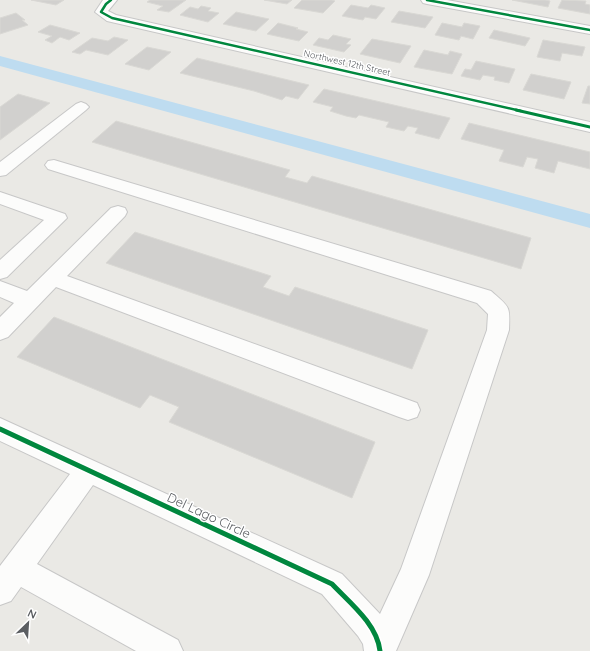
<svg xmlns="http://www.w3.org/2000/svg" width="590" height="651" font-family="Quicksand,sans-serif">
<rect width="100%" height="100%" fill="#eae9e5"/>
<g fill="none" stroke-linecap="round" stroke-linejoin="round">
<path fill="#bedcf0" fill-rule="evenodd" d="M0,56l590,158v14l-590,-162z"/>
</g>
<g fill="#d1d0ce" stroke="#d9d8d4">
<path d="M31,0h33l-8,5z"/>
<path d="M150,0h36l-17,12 -12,-2 6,-4 -16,-4z"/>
<path d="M264,0h28l-5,4z"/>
<path d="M302,0h30l3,1 -12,12 -29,-5z"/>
<path d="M512,0h33l5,1 -2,6z"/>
<path d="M562,0l24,1 -1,3 5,1v9l-32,-6z"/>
<path d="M351,5l17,3 3,-3 14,3 -9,11 -11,-2 -2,3 -21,-4z"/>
<path d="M201,6l10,2 -3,3 11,2 -11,9 -28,-7 10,-8 8,2z"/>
<path d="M399,11l34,6 -8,11 -34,-6z"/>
<path d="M236,12l33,7 -13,12 -33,-7z"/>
<path d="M16,13l9,7h-3l6,5 -28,9v-16z"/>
<path d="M278,23l20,5 -2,1 12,3 -9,9 -32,-7z"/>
<path d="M442,23l20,4 2,-4 16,3 -7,13 -12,-3 -2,4 -24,-5z"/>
<path d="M50,25l30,8 -11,7 -9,-3 -8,6 -7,-3 7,-4 -14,-4z"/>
<path d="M494,30l36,8 -5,8 -36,-8z"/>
<path d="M333,35l18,4 -5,5 5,1 -7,7 -31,-7 6,-7 9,2z"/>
<path d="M114,37l14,3 -20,15 -22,-5 -6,4 -8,-2 20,-14 16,3z"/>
<path d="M372,39l39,7 -11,17 -40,-9z"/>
<path d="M543,40l42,7 -3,9 -20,-3 -2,8 -23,-4z"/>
<path d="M147,47l24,5 -22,18 -24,-6z"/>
<path d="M424,50l24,5 2,-4 12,3 -10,20 -38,-7z"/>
<path d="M197,58l112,27 -11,14 -12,-3 -4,4 -28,-9 -74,-18z"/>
<path d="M476,61l39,8 -6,14 -15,-3 1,-3 -12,-2 -3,5 -19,-4 4,-7 6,1z"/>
<path d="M531,74l40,8 -7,17 -41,-9z"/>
<path d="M588,86h2v18l-8,-1z"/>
<path d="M324,89l126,29 -11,21 -24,-6 3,-5 -10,-2 -4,5 -18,-4 3,-5 -30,-7 -3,3 -10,-2 -16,-5 3,-4 -20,-5z"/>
<path d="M18,94l32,9 -50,37v-33z"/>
<path d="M116,121l174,49 -5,7 22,6 5,-7 219,62 -10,31 -429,-127z"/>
<path d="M469,123l121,29v17l-32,-8 -4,12 -19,-5 3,-9 -11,-2 -4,10 -24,-6 5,-11 -43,-11z"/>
<path d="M135,232l136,44 -8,11 26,9 6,-9 133,43 -16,39 -306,-106z"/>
<path d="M54,317l321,125 -23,56 -183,-76 10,-15 -29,-12 -10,13 -123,-51z"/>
</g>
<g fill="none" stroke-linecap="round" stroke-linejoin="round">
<defs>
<g id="minor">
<path d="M103,0h14l-9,11 8,4 474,107v10l-483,-111 -12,-9z"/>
<path d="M421,0h26l143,26v8l-163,-30 -4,-1z"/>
<path d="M81,102l5,2 3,3 -3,3 -80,65 -6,1v-14l76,-58z"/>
<path d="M54,160l437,131c19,17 19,14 18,39l-80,245 -33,76h-32l-1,-7 -5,-8 -36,-42 -229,-109 -56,79 141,76 5,11h-47l-115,-64 -10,14 -11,4v-39l70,-92 -70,-33v-23l342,156 38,40 21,-45 86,-239 1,-16 -11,-11 -429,-134 -3,-4 3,-4z"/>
<path d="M0,192l65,22 2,4 -60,59 -7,2v-19l44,-40 -44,-16z"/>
<path d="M118,206l7,2 2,4 -2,4 -58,60 350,127 3,7 -3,7 -9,3 -9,-3 -343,-130 -48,50 -8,3v-23l14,-14 -14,-6v-16l27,10 84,-83z"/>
</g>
</defs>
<use href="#minor" stroke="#c7c7c7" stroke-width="2"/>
<use href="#minor" fill="#fcfcfb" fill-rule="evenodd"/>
<defs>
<g id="cycleway-far2">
<path d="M111,0l-5,4 -5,8 11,6 409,93"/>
<path d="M427,0l163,30"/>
</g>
<path id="cycleway-far1" d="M516,110l74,17"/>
<path id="cycleway" d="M0,429l332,155c18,19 45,40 48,67"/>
</defs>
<use href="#cycleway-far2" stroke="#fff" stroke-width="4"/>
<use href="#cycleway-far1" stroke="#fff" stroke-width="5"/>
<use href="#cycleway" stroke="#fff" stroke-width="8"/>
<use href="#cycleway-far2" stroke="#00873e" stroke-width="2.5"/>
<use href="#cycleway-far1" stroke="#00873e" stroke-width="3"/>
<use href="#cycleway" stroke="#00873e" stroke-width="5"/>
</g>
<g text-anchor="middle" stroke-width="3" stroke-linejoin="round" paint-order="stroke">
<g font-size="9" fill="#5b5e62" stroke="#fff">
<text transform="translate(347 63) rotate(13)" y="3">Northwest 12th Street</text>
</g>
<g font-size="13" fill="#5b5e62" stroke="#fff">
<text transform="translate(209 515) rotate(25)" y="5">Del Lago Circle</text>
</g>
</g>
<g transform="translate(28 623) rotate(25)" stroke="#ffffff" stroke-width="3" paint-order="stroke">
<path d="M0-3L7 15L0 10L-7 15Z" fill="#5b5e62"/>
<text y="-6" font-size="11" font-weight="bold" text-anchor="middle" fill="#5b5e62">N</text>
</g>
</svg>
